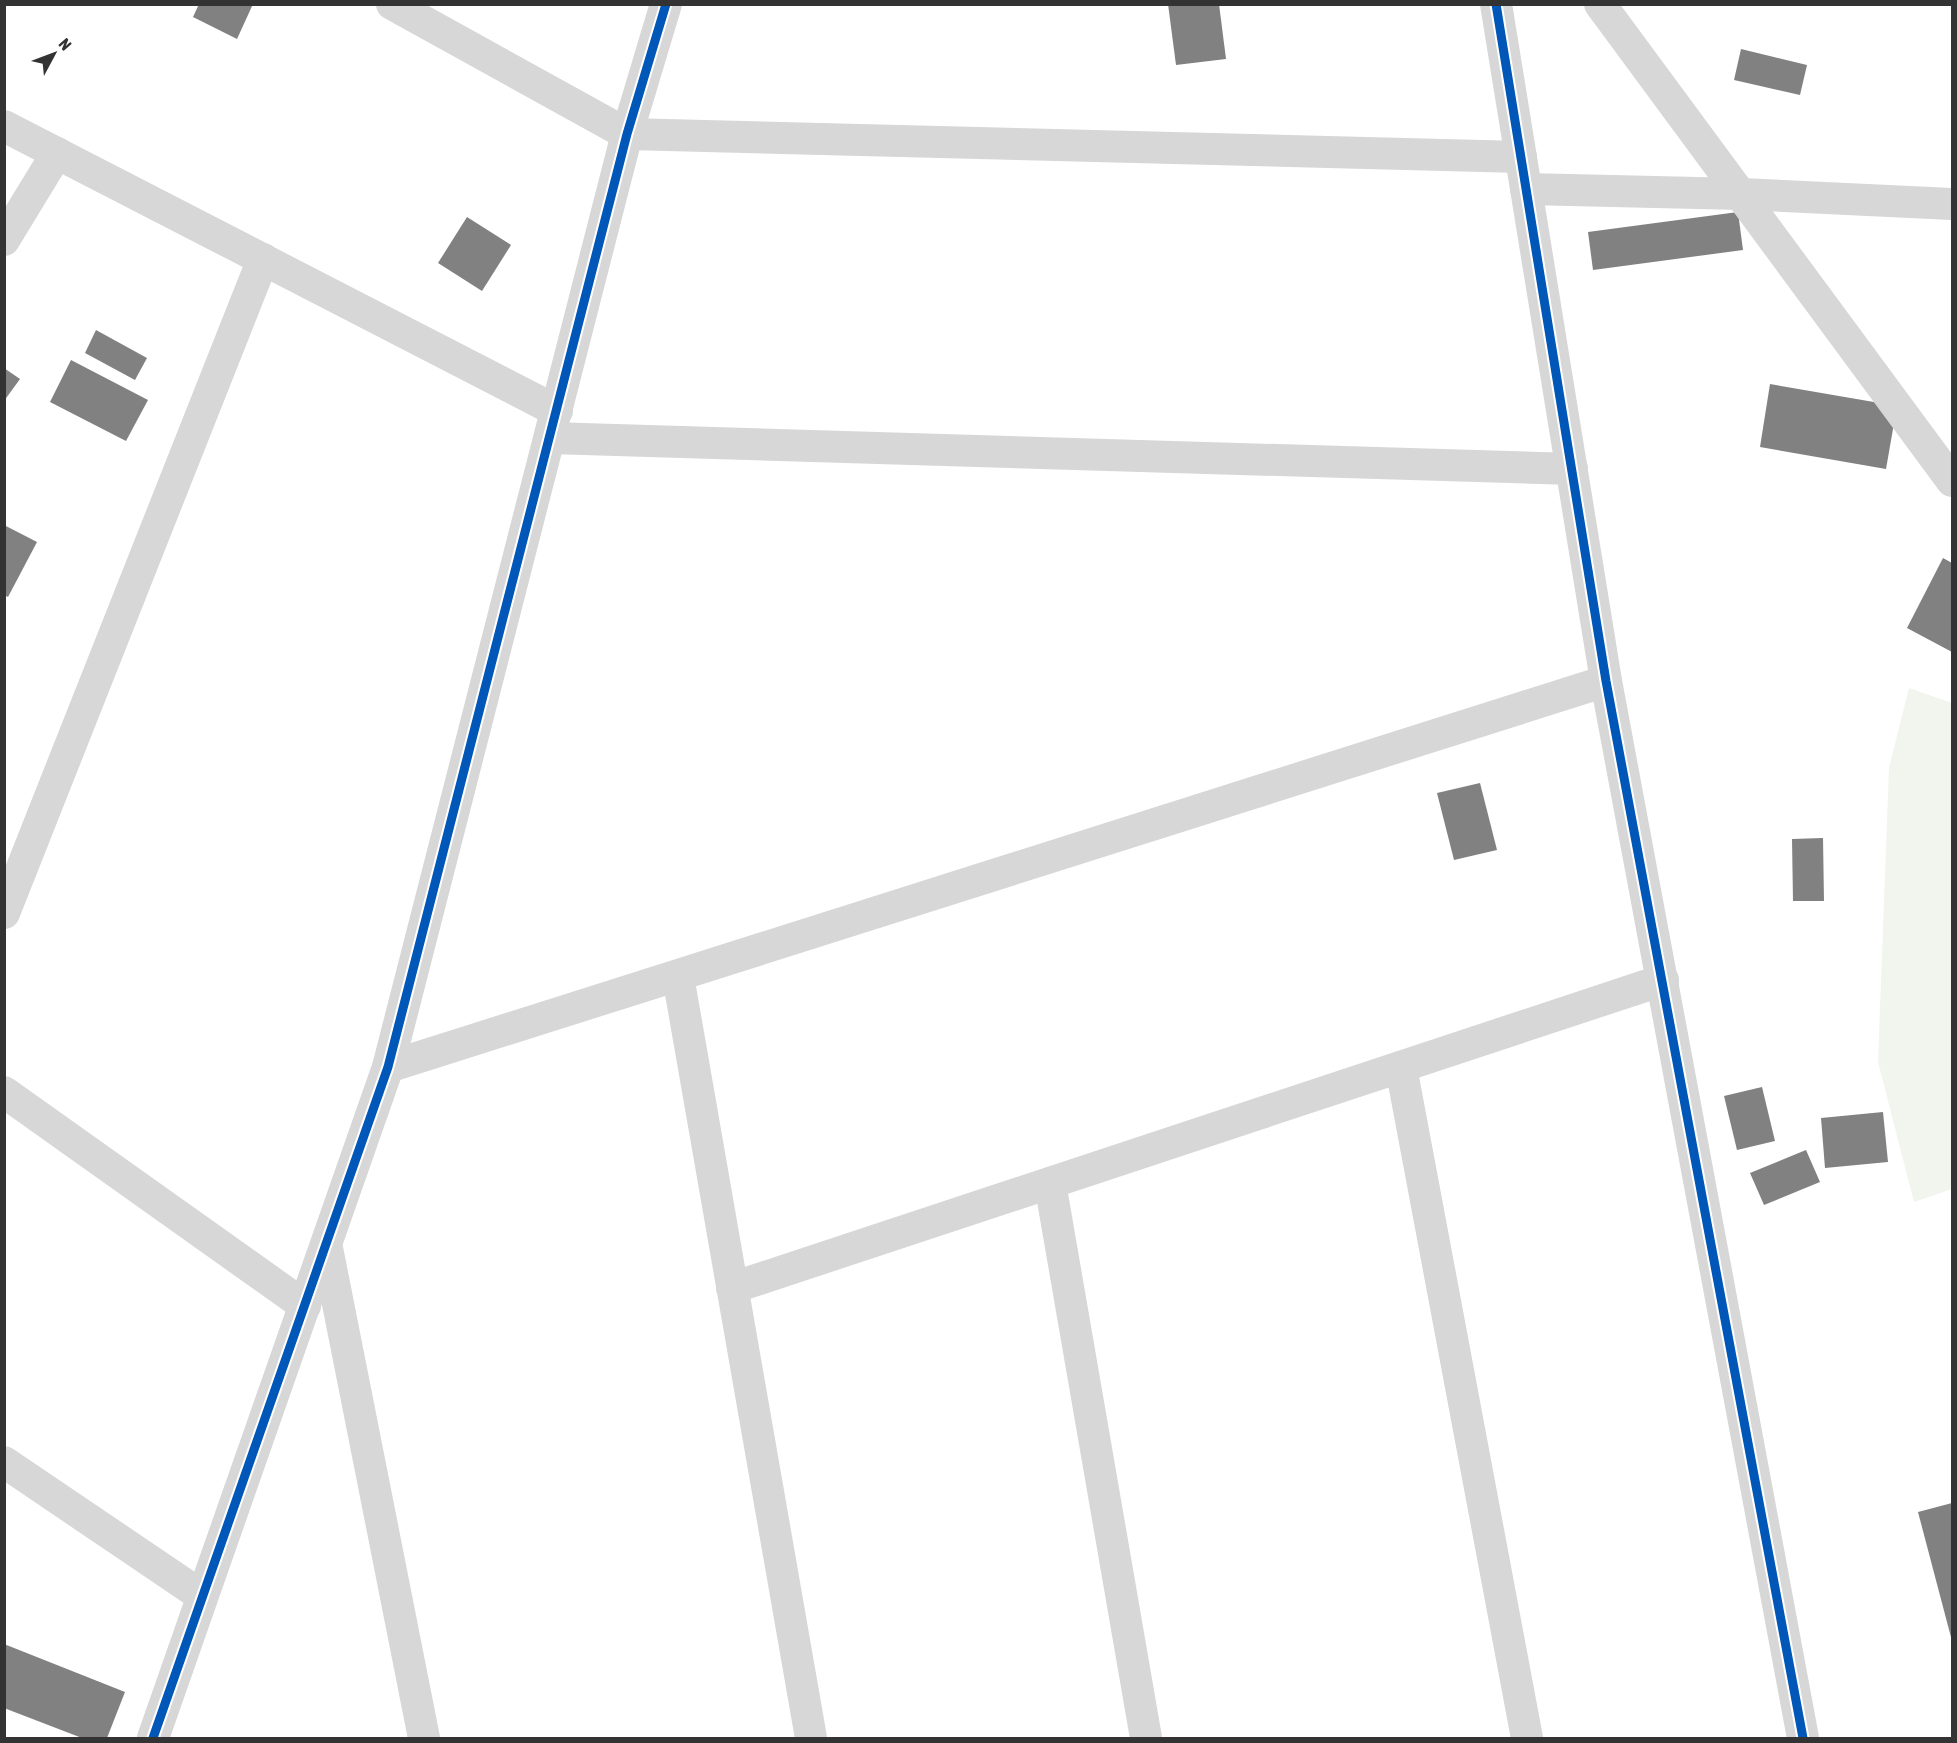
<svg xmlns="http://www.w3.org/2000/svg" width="1957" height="1743" font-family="'Asap Condensed',sans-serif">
<rect width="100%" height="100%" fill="#fff"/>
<path fill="#f1f5ed" d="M1909,688l43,15v486l-38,13 -36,-140 11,-294z"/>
<g fill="#818181">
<path d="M199,4h54l-16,35 -44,-22z"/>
<path d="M1168,4h51l7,55 -50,6z"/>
<path d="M1741,49l66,16 -7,30 -66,-15z"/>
<path d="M1738,212l5,38 -150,20 -5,-38z"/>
<path d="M467,217l44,28 -29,46 -44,-28z"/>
<path d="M96,330l51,28 -12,22 -50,-27z"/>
<path d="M71,360l77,40 -22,41 -76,-39z"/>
<path d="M4,368l16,11 -16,22z"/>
<path d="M1770,384l127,22 -11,63 -126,-22z"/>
<path d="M4,525l33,17 -29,55 -4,-2z"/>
<path d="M1943,558l9,5v89l-45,-24z"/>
<path d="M1480,783l17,67 -43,10 -17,-67z"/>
<path d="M1823,838l1,63h-31l-1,-62z"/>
<path d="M1762,1087l13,54 -38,9 -13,-54z"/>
<path d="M1883,1112l5,50 -63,6 -4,-50z"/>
<path d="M1806,1150l14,32 -56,23 -14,-32z"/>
<path d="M1952,1503v138l-34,-129z"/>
<path d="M4,1644l121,48 -18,46h-25l-78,-30z"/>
</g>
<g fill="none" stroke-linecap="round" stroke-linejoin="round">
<g stroke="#d7d7d7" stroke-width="32">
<path d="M392,4l235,130 894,23"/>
<path d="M1496,4l110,677 197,1057"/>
<path d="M1600,4l352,477"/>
<path d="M4,126l553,285"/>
<path d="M1526,189l215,5 211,10"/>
<path d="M4,240l53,-87"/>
<path d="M550,438l1022,31"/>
<path d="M4,913l259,-654"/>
<path d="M678,976l133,762"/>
<path d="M388,1067l1218,-386"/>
<path d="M1401,1067l126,671"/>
<path d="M4,1092l301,214"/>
<path d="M1050,1183l96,555"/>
<path d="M327,1248l97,490"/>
<path d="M732,1288l931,-308"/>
<path d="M4,1462l198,134"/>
<path d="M153,1738l235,-671 239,-933 39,-130"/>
</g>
<defs>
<g id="cycleway">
<path d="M1496,4l110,677 197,1057"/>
<path d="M153,1738l235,-671 239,-933 39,-130"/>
</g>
</defs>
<use href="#cycleway" stroke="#fff" stroke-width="13"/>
<use href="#cycleway" stroke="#0057b8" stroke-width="9"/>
</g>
<rect width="1957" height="1743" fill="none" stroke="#333333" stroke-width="12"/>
<g transform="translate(54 54) rotate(49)" stroke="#ffffff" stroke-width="4.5" paint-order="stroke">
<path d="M0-4.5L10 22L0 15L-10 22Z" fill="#333333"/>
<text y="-9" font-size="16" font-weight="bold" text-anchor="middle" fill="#333333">N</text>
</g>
</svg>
